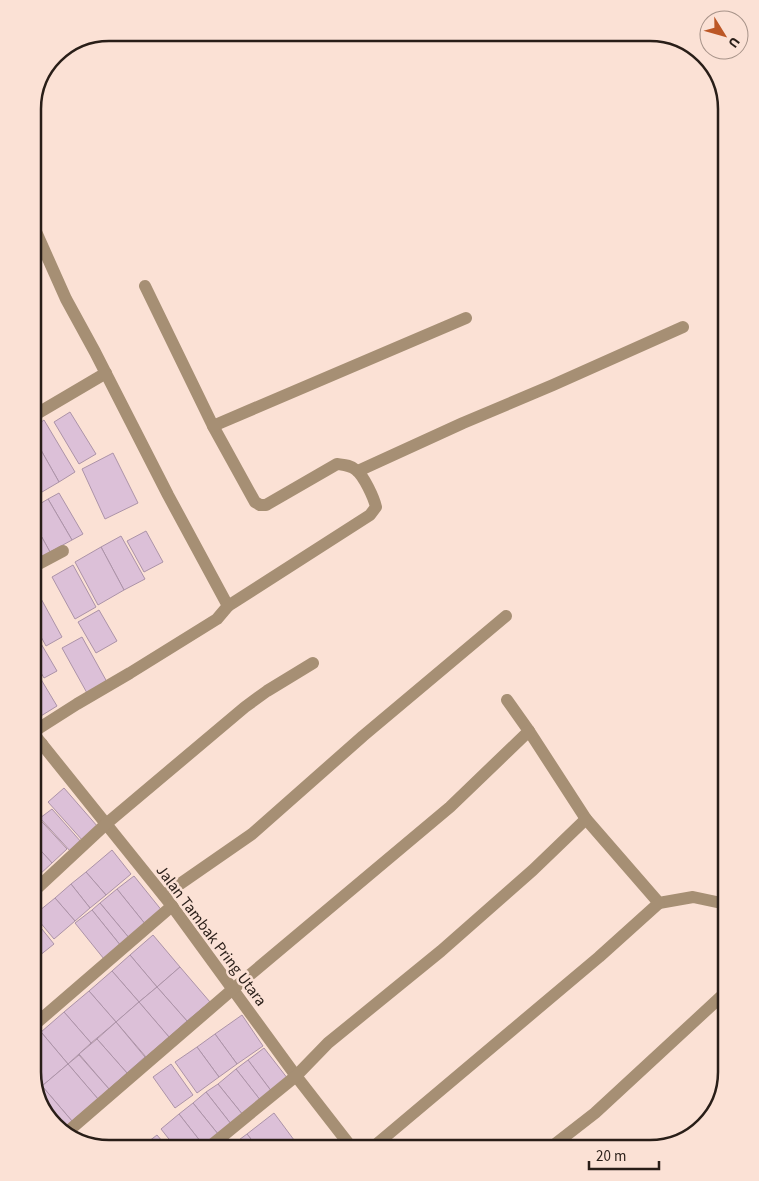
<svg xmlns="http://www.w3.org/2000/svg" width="759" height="1181" font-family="'Source Sans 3',sans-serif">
<rect width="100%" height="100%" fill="#fbe1d5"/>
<g fill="#dcc0d8" stroke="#ac93a8">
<path d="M70,412l26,42 -17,10 -25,-42z"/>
<path d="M44,420l31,52 -16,10 -26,-46v-8z"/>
<path d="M33,436l26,46 -17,10 -9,-15z"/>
<path d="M113,453l25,50 -33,16 -23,-50z"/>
<path d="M59,493l24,41 -11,6 -24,-41z"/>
<path d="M48,499l24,41 -22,12 -17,-31v-13z"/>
<path d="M33,521l17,31 -17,9z"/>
<path d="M146,531l17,31 -19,10 -17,-31z"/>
<path d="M121,536l24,43 -21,11 -23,-43z"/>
<path d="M101,547l23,43 -26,15 -23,-43z"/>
<path d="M73,565l23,42 -21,12 -23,-42z"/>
<path d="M39,595l23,42 -16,9 -13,-24v-24z"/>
<path d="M99,610l18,31 -21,12 -18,-31z"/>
<path d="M33,630l24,41 -13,7 -11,-19z"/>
<path d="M82,637l25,45 -20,11 -25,-45z"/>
<path d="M33,666l24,40 -21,13 -3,-6z"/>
<path d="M64,788l34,39 -15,14 -35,-39z"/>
<path d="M52,809l30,34 -11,9 -31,-34z"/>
<path d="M33,812l34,37 -15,14 -19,-21z"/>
<path d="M33,842l19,21 -13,12 -6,-7z"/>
<path d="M112,850l19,24 -25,21 -20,-23z"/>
<path d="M86,872l20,23 -16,13 -19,-24z"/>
<path d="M134,876l29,36 -17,13 -29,-36z"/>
<path d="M71,884l19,24 -15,13 -20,-23z"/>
<path d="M117,889l29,36 -16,14 -30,-36z"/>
<path d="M55,898l20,23 -21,18 -20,-24z"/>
<path d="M100,903l30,36 -9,7 -29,-36z"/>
<path d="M92,910l29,36 -17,13 -29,-36z"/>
<path d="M33,918l21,26 -15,12 -6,-8z"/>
<path d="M153,935l27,32 -23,20 -27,-32z"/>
<path d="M130,955l27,32 -18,15 -27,-31z"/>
<path d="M180,967l30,35 -23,19 -30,-34z"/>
<path d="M112,971l27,31 -23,20 -27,-31z"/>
<path d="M157,987l30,34 -18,16 -30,-35z"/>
<path d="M89,991l27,31 -25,21 -27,-31z"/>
<path d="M139,1002l30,35 -23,20 -30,-35z"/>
<path d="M64,1012l27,31 -23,21 -27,-32z"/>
<path d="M242,1015l21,31 -26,18 -22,-30z"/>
<path d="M116,1022l29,35 -18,16 -30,-34z"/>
<path d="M41,1032l27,32 -26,22 -8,-9 -1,-5v-33z"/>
<path d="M215,1034l22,30 -18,13 -22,-30z"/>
<path d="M97,1039l30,34 -18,16 -30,-35z"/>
<path d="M197,1047l22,30 -22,16 -22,-31z"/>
<path d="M264,1048l24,31 -16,13 -24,-32z"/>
<path d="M79,1055l30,34 -11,10 -30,-35z"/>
<path d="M248,1060l24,32 -11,9 -25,-32z"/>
<path d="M68,1064l30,35 -26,22 -30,-35z"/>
<path d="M171,1064l22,31 -18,13 -22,-31z"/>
<path d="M236,1069l25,32 -18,14 -25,-31z"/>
<path d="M218,1084l25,31 -12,9 -25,-32z"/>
<path d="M42,1086l30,35 -10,9 -21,-24 -4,-15z"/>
<path d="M206,1092l25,32 -13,10 -25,-31z"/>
<path d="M193,1103l25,31 -14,12 -25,-32z"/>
<path d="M274,1113l26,35h-42l-11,-14z"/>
<path d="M179,1114l25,32 -4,2h-24l-15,-19z"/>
<path d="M247,1134l11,14h-30z"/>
<path d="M157,1135l11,13h-28z"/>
</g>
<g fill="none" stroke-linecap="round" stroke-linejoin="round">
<g stroke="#a68f74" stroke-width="12">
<path d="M145,286l68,140 42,76 5,3h6l71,-41c7,1 13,1 19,6 8,6 18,28 20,37l-6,8 -142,91"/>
<path d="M33,416l73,-43"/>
<path d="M213,426l253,-108"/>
<path d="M358,471l105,-48 90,-38 130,-58"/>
<path d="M33,567l30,-16"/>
<path d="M507,700l22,31 57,88 73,84 34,-6 33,7"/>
<path d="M33,732l44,-28 53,-31 87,-54 11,-13 -60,-111 -73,-143 -29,-53 -33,-74"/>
<path d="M33,733l139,173 124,170 56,72"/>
<path d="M33,752l9,-8"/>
<path d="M33,892l73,-68 139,-117 22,-16 46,-28"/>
<path d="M164,895l88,-61 111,-98 143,-120"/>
<path d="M33,1026l139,-120"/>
<path d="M65,1134l168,-145 217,-182 79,-76"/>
<path d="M208,1148l88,-72 32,-33 113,-92 92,-81 53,-51"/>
<path d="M372,1148l227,-191 60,-54"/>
<path d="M550,1148l45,-35 131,-121"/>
</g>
</g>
<g text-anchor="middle" stroke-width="5" stroke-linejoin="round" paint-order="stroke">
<g font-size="16" fill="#291e18" stroke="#fbe1d5">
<text transform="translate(212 935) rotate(53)" y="6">Jalan Tambak Pring Utara</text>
</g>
</g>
<path d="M0 0H759V1181H0ZM109 41H650A68 68 0 0 1 718 109V1072A68 68 0 0 1 650 1140H109A68 68 0 0 1 41 1072V109A68 68 0 0 1 109 41Z" fill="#fbe1d5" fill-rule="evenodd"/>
<path fill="none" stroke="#291e18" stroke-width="2.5" d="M109 41H650A68 68 0 0 1 718 109V1072A68 68 0 0 1 650 1140H109A68 68 0 0 1 41 1072V109A68 68 0 0 1 109 41Z"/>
<g transform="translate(724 35) rotate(127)"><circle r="24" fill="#fbe1d5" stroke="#a79389"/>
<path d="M0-4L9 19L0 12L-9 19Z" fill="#bc5726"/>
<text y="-8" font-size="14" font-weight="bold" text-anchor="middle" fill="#291e18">U</text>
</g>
<path d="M589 1161v8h70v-8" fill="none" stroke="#291e18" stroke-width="2.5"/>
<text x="596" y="1161" font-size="15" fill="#291e18" stroke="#fbe1d5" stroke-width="4" paint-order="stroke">20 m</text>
</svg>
